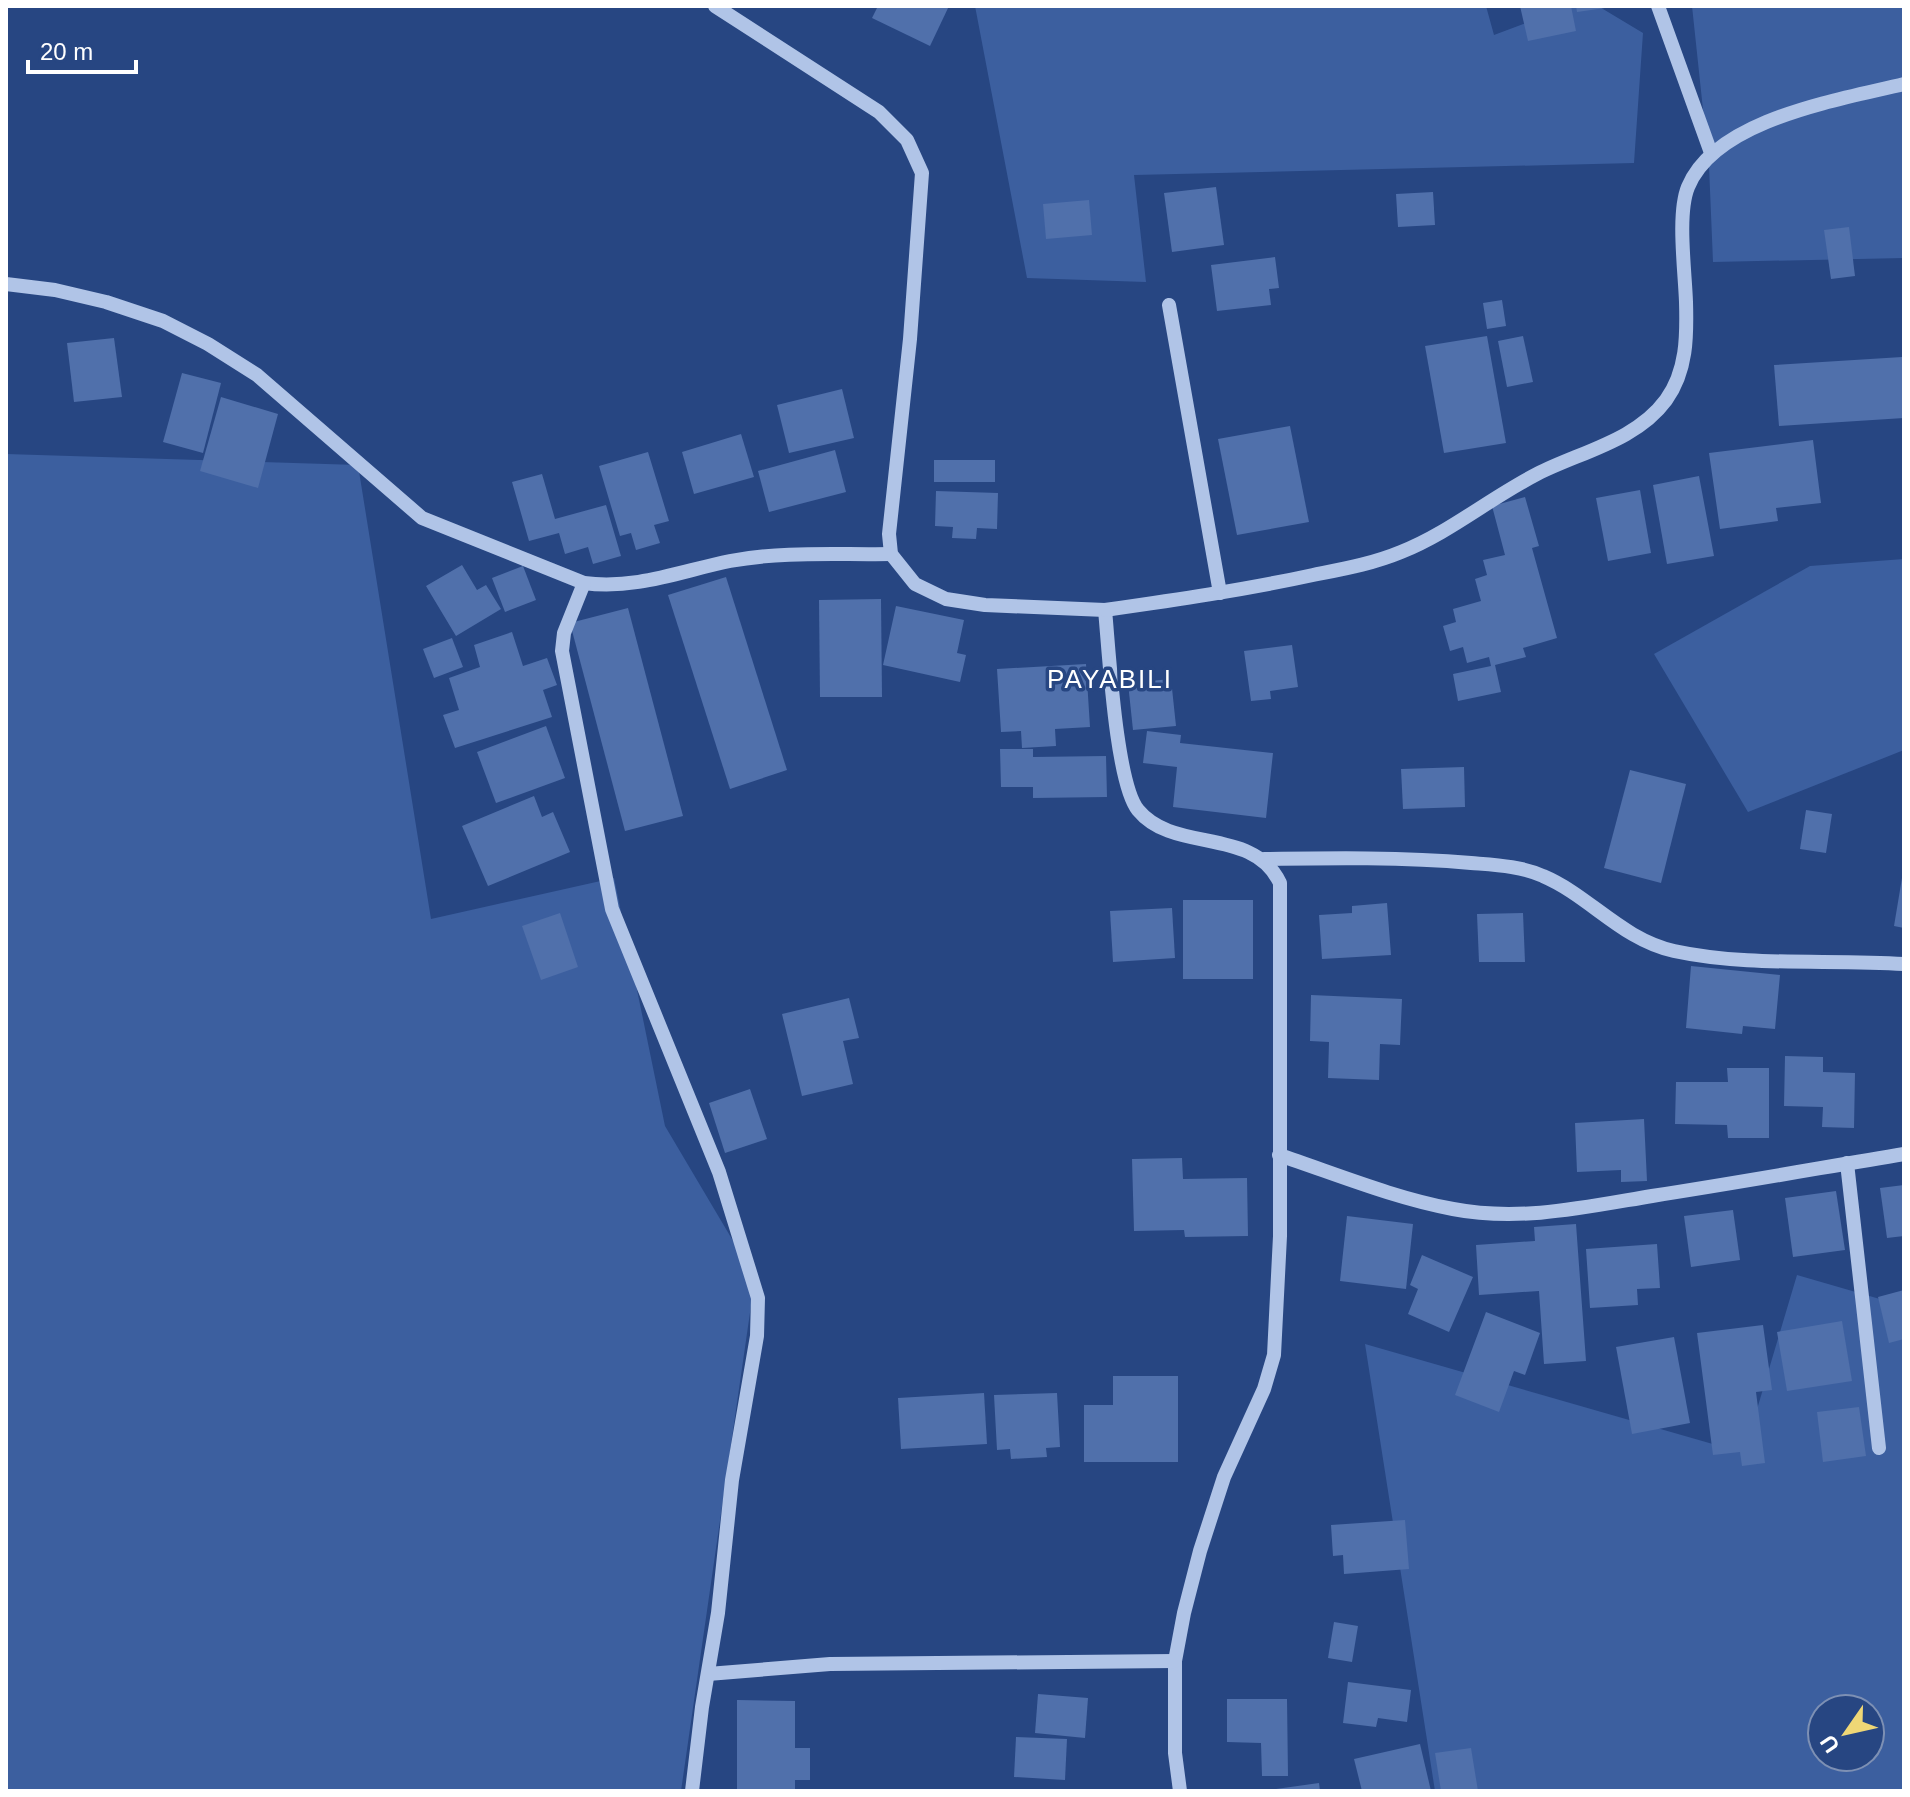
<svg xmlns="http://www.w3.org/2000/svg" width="1910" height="1797" font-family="Arial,sans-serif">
<rect width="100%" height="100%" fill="#274682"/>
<g fill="#3c5f9f" fill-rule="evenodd">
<path d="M975,6h511l8,29 78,-29h26l45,27 -9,130 -500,12 12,107 -119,-4z"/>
<path d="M1692,6h212v252l-191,4 -4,-96z"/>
<path d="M6,454l352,11 73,454 183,-41 51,248 90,152 -74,513h-675z"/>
<path d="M1904,559v191l-156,62 -94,-158 156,-88z"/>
<path d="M1797,1275l107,31v485h-469l-70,-447 379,109zM1822,1709h48v48h-48z"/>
</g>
<g fill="#5070ab">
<path d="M878,6h71l-19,40 -58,-28z"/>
<path d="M1520,6h51l5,25 -48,10z"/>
<path d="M1576,6h29v2l-28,4z"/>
<path d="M1216,187l8,58 -52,7 -8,-59z"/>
<path d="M1433,192l2,33 -37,2 -2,-33z"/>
<path d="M1089,200l3,35 -46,4 -3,-35z"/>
<path d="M1849,227l6,49 -24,3 -7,-49z"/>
<path d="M1275,257l4,31 -10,1 2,16 -54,6 -6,-46z"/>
<path d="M1502,300l4,26 -19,3 -4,-26z"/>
<path d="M1487,336l19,107 -62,10 -19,-107z"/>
<path d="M1523,336l10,46 -26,5 -9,-46z"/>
<path d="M114,338l8,59 -48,5 -7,-59z"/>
<path d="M1902,357l2,61 -125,8 -5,-61z"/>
<path d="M182,373l39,10 -18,70 -40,-11z"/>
<path d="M842,389l12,49 -65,15 -12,-48z"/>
<path d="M221,397l57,17 -20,74 -58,-17z"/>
<path d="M1290,426l19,96 -72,13 -19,-96z"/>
<path d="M741,434l13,43 -60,17 -12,-42z"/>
<path d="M1813,440l8,63 -45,5 2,13 -58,8 -11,-76z"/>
<path d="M835,450l11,42 -77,20 -11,-41z"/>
<path d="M648,452l21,69 -15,4 6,18 -24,7 -5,-17 -11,3 -21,-70z"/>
<rect x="934" y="460" width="61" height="22"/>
<path d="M542,474l13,45 51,-14 15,51 -28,8 -5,-17 -23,7 -6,-21 -30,8 -17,-59z"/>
<path d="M1699,476l15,80 -47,8 -14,-79z"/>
<path d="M1640,490l11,63 -43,8 -12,-63z"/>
<path d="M936,491l62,2 -1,36 -20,-1 -1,11 -24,-1 1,-11 -18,-1z"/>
<path d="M1525,497l14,49 -7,2 25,90 -34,10 3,9 -31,8 6,27 -43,9 -5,-27 38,-8 -2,-9 -22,6 -4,-16 -13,4 -7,-25 13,-4 -3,-13 28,-8 -6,-22 12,-4 -4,-15 22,-5 -13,-49z"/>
<path d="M462,565l15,25 9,-5 15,24 -45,27 -30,-50z"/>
<path d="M523,566l13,34 -31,12 -13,-34z"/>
<path d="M726,577l61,193 -57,19 -62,-194z"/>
<path d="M881,599l1,98h-62l-1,-97z"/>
<path d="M896,606l68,14 -7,33 9,2 -6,27 -77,-17z"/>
<path d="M628,608l55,208 -58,15 -55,-208z"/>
<path d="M512,632l11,34 24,-8 10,27 -14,5 9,27 -97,31 -12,-33 16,-5 -10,-32 31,-11 -6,-22z"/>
<path d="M452,638l11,29 -29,11 -11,-29z"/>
<path d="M1292,645l6,42 -28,4 1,8 -20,2 -7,-50z"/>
<path d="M1086,664l4,63 -35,2 1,17 -34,2 -1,-17 -20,1 -4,-63z"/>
<path d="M1171,679l5,47 -43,4 -5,-47z"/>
<path d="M546,726l19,52 -69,25 -19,-51z"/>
<path d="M1147,731l34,4 -1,8 93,10 -7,65 -93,-11 4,-40 -34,-4z"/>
<path d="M1000,749h33v8l73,-1 1,41 -74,1v-11h-32z"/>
<path d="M1464,767l1,40 -62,2 -2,-40z"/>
<path d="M1630,770l56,14 -25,99 -57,-15z"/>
<path d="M534,796l8,21 11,-5 17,40 -82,34 -26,-60z"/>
<path d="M1806,810l26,4 -6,39 -26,-4z"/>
<path d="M1902,878h2v50l-10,-2z"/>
<rect x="1183" y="900" width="70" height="79"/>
<path d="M1387,903l4,52 -69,4 -3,-44 33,-2v-7z"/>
<path d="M1172,908l3,50 -62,4 -3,-51z"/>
<path d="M560,913l18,54 -37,13 -19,-54z"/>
<path d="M1523,913l2,49h-46l-2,-48z"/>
<path d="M1691,966l89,9 -5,54 -32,-3 -1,8 -56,-6z"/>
<path d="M1311,995l91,4 -2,46 -20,-1 -1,36 -51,-2 1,-36 -19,-1z"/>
<path d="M849,998l10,40 -16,3 10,43 -51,12 -20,-82z"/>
<path d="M1785,1056l38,1v15l32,1 -1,55 -32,-1 1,-20 -39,-1z"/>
<path d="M1727,1068h42v70h-41l-1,-13 -52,-1 1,-42h52z"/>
<path d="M750,1089l17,50 -42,14 -16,-50z"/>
<path d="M1644,1119l3,62 -26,1v-12l-44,2 -2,-49z"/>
<path d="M1182,1158l1,21 64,-1 1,58 -63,1 -1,-7 -50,1 -2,-72z"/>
<path d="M1904,1185v51l-17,2 -7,-50z"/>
<path d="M1836,1191l9,59 -52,7 -8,-59z"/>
<path d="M1733,1210l7,50 -49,7 -7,-51z"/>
<path d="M1347,1216l66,8 -7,65 -66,-8z"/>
<path d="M1576,1224l10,137 -42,3 -5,-73 -60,4 -3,-50 59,-4 -1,-14z"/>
<path d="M1657,1244l3,44 -23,1 1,16 -48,3 -4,-59z"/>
<path d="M1422,1255l51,22 -24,55 -41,-18 10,-25 -8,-4z"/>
<path d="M1904,1290v49l-15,4 -11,-46z"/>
<path d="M1486,1312l54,21 -15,42 -11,-4 -15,41 -44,-17z"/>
<path d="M1842,1321l10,60 -65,10 -10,-59z"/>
<path d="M1763,1325l9,65 -16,2 9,71 -23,3 -2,-14 -27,3 -16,-122z"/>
<path d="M1674,1337l16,86 -58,11 -16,-87z"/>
<path d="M1113,1376h65v86h-94v-57h29z"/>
<path d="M984,1393l3,51 -86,5 -3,-51z"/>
<path d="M1057,1393l3,54 -14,1 1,9 -36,2 -1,-10 -13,1 -3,-55z"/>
<path d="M1859,1407l7,49 -43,6 -6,-50z"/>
<path d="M1405,1520l4,49 -65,5 -1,-19 -10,1 -2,-31z"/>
<path d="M1334,1622l24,4 -6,36 -24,-4z"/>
<path d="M1348,1682l63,8 -4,32 -29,-4 -2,9 -33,-4z"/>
<path d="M1038,1694l50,4 -3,40 -50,-5z"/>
<path d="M1227,1699h60l1,77h-26l-1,-33 -34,-1z"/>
<path d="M737,1700l58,1v47h15v32h-15v11h-58z"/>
<path d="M1016,1737l51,2 -2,41 -51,-3z"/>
<path d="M1420,1744l11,47h-69l-8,-32z"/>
<path d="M1471,1748l7,43h-37l-6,-38z"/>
<path d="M1319,1783l1,8h-44v-2z"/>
</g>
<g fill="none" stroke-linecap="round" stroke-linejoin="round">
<g stroke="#b0c4e7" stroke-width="14">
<path d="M715,6l164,106 28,28 15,33 -12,166 -21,195 2,20 24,30 31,15 39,6 120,5c4,41 11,173 33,200 36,44 115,16 142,73v353l-6,119 -10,34 -40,88 -24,74 -16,62 -9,48v92l5,38"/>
<path d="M1658,6l53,147"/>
<path d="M6,284l49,6 51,12 57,19 45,23 49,31 165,143 162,65c51,7 97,-12 146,-22 53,-10 108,-6 161,-7"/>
<path d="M1169,305l51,288"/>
<path d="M584,583l-20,50 -2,18 50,258 107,263 39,126 -1,38 -25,144 -14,133 -16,94 -10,84"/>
<path d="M1105,610c70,-10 139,-20 208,-35 30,-6 59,-11 88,-23 48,-19 89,-54 136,-78 43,-22 99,-33 129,-74 21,-29 21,-64 20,-98 -1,-31 -9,-88 2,-115 28,-68 151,-87 216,-103"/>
<path d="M1264,859c69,-1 138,-2 207,4 24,2 50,3 72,13 47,20 78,63 131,75 74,16 154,8 230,13"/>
<path d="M1279,1155c57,19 115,43 174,54 67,13 133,-2 199,-13 84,-13 168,-28 252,-42"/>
<path d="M1847,1163l32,285"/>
<path d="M708,1674l122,-10 345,-3"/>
</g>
</g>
<g text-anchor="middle" stroke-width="7" stroke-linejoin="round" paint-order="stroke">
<g font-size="26" letter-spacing="2" fill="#fff" stroke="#274682">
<text x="1110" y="688">PAYABILI</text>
</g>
</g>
<rect width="1910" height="1797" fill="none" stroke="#ffffff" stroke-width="16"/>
<g transform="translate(1846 1733) rotate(236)"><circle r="38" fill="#274682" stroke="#7d90b4" stroke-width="2"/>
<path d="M0-6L14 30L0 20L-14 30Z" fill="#efd776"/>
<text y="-12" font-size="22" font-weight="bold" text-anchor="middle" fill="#ffffff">U</text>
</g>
<path d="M28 60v12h108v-12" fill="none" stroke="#ffffff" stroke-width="4"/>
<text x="40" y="60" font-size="24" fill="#ffffff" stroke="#274682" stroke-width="6" paint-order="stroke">20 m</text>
</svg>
